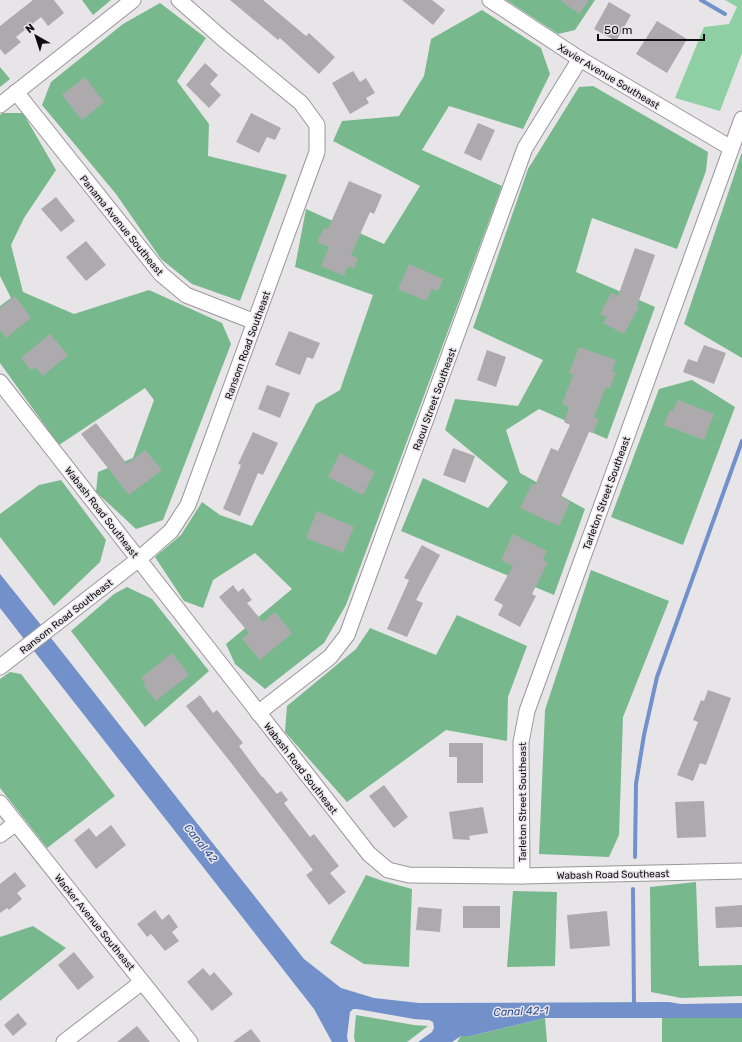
<svg xmlns="http://www.w3.org/2000/svg" width="742" height="1042" font-family="Rubik,sans-serif">
<rect width="100%" height="100%" fill="#e8e5e8"/>
<path fill="#8ed0a3" d="M725,0h17v53l-22,58 -45,-13 29,-71 25,-3 8,-17z"/>
<g fill="#77b98d">
<path d="M82,0h29l-18,15z"/>
<path d="M506,0h89l-20,30 -17,4z"/>
<path d="M160,3l46,35 -29,43 32,43 -1,32 79,19 -47,126 -48,-17 -31,-25 -45,-65 -74,-89 9,-23 72,-58z"/>
<path d="M482,10l59,38 9,26 -27,55 -74,-23 -27,44 80,36 -156,419 -22,38 -59,46 -30,-25 -9,-20 66,-55 -37,-36 -42,27 -10,28 -19,-7 -29,-44 26,-22 21,-33 18,13 32,11 64,-122 24,-14 33,-95 -78,-28 11,-58 78,35 36,-58 -87,-45 9,-20 57,-5 25,-40 7,-37z"/>
<path d="M0,67l10,12 -10,8z"/>
<path d="M593,86l115,66 -2,19 -29,78 -85,-31 -16,54 79,35 -48,132 -68,-30 -33,21 14,43 65,36 -31,86 -153,-64 22,-53 65,30 20,-26 -63,-52 10,-31 63,7 25,-46 -70,-32 55,-159 51,-82z"/>
<path d="M3,113h20l33,57 -32,48 -13,27 12,47 51,22 75,-24 73,33 9,21 -68,176 -27,9 -40,-37 2,-20 35,-14 21,-58 -9,-12 -86,57 -59,-82v-57l11,-8 -11,-22v-161z"/>
<path d="M742,152v206l-58,-34z"/>
<path d="M692,380l43,27 -52,138 -72,-28 48,-128z"/>
<path d="M61,480l45,60 -6,22 -46,44 -54,-69v-23l39,-29z"/>
<path d="M591,570l78,31 -46,116 -4,118 -10,22 -70,-3 6,-144z"/>
<path d="M127,587l25,12 57,72 -64,56 -74,-96 43,-37z"/>
<path d="M457,615l70,31 -19,51 -1,44 -61,-11 -99,72 -62,-70 2,-26 69,-57 14,-21 66,27z"/>
<path d="M10,672l11,2 94,122 -68,52 -47,-60v-109z"/>
<path d="M366,875l17,6 29,8 -3,78 -45,-3 -34,-21z"/>
<path d="M696,882l3,84 43,-1v31l-61,2 -30,-6 -1,-105z"/>
<path d="M513,891l44,1 -2,74 -48,1z"/>
<path d="M33,926l33,22 -66,53v-64z"/>
<path d="M356,1015l58,10 14,1 -21,16h-52l-1,-6z"/>
<path d="M545,1018l2,24h-90l4,-6h9z"/>
<rect x="662" y="1018" width="80" height="24"/>
</g>
<g fill="#7290ca">
<path d="M0,574l41,51 -17,14 -24,-31z"/>
<path d="M51,638l253,321 37,29 33,10 45,5 250,-1 12,2 61,-1v15h-197l-75,18h-9l-9,6h-34l14,-10 2,-4 -1,-6 -4,-2 -15,-1 -57,-10h-4l-3,3 -3,25 1,5h-16l-18,-33 -280,-358z"/>
</g>
<g fill="none" stroke-linecap="round" stroke-linejoin="round">
<g stroke="#7290ca" stroke-width="4">
<path d="M701,0l24,14"/>
<path d="M635,857l1,-73 8,-49 13,-58 85,-236"/>
<path d="M633,889l1,118"/>
</g>
</g>
<g fill="#adaaad">
<path d="M33,0h21l10,13 -16,13 -7,-9 -25,20 5,5 -16,13 -5,-6v-23z"/>
<path d="M230,0h33l43,36 3,-3 26,24 -16,17 -39,-36 -2,2z"/>
<path d="M402,0h30l13,10 -12,15z"/>
<path d="M560,0h29l-10,14z"/>
<path d="M609,2l22,13 -15,26 -22,-12z"/>
<path d="M657,21l30,18 -20,34 -31,-19z"/>
<path d="M205,63l13,12 -8,9 11,11 -12,13 -23,-23z"/>
<path d="M353,71l7,11 6,-4 9,15 -9,5 3,5 -19,11 -18,-31z"/>
<path d="M85,77l19,25 -22,18 -20,-25z"/>
<path d="M251,113l30,15 -6,12 -8,-3 -8,16 -23,-11z"/>
<path d="M478,123l17,7 -14,31 -17,-8z"/>
<path d="M349,181l33,14 -8,19 -4,-2 -19,43 7,3 -4,11 -6,-3 -4,10 -23,-10 8,-19 -12,-5 7,-14 4,1z"/>
<path d="M56,197l19,24 -14,11 -20,-23z"/>
<path d="M86,241l20,24 -20,16 -20,-24z"/>
<path d="M635,248l20,7 -18,51 2,1 -15,27 -21,-11 4,-6 -7,-3 11,-21 7,3z"/>
<path d="M409,264l34,15 -5,12 -6,-2 -6,12 -28,-12z"/>
<path d="M15,296l16,22 -25,20 -6,-8v-22z"/>
<path d="M289,331l31,12 -7,16 -6,-2 -7,18 -25,-10z"/>
<path d="M50,334l18,21 -25,21 -8,-9 -4,3 -10,-12z"/>
<path d="M704,345l22,8 -12,31 -31,-12 5,-13 9,3z"/>
<path d="M579,347l37,13 -4,11 4,1 -6,16 -4,-1 -12,30 5,2 -6,14 -4,-1 -28,65 9,5 -11,24 -39,-18 12,-24 3,1 16,-37 7,3 12,-26 -6,-3 5,-15 -7,-3 11,-29 -4,-2z"/>
<path d="M487,350l19,7 -10,30 -19,-7z"/>
<path d="M267,385l23,8 -10,25 -22,-9z"/>
<path d="M678,400l36,14 -10,26 -40,-15 6,-15 3,1z"/>
<path d="M96,423l31,41 18,-14 17,20 -33,25 -48,-61z"/>
<path d="M253,432l25,11 -15,32 -5,-2 -18,43 -17,-7 18,-44 -3,-1z"/>
<path d="M453,448l22,8 -10,27 -22,-8z"/>
<path d="M340,453l35,19 -12,23 -35,-18z"/>
<path d="M317,511l37,16 -11,26 -37,-15z"/>
<path d="M513,534l34,17 -4,9 5,2 -16,32 4,2 -16,31 -22,-12 5,-10 -9,-5 19,-34 -12,-6z"/>
<path d="M422,545l18,10 -24,45 7,3 -16,34 -20,-8 22,-49 -5,-2z"/>
<path d="M233,585l5,7 5,-4 9,12 -5,3 16,19 12,-10 17,21 -32,27 -18,-21 7,-6 -30,-36z"/>
<path d="M172,653l17,22 -33,26 -12,-15 2,-1 -5,-7z"/>
<path d="M708,690l23,8 -25,67 -6,-2 -7,18 -16,-6 21,-53 -5,-2 8,-20 3,1z"/>
<path d="M200,695l13,18 4,-3 26,33 -4,3 23,31h1l14,17 4,-3 7,9 -4,3 26,34 4,-3 25,32 -9,7 16,19 -17,13 -23,-30 7,-5 -81,-106 -46,-58z"/>
<path d="M449,743h34v40h-26v-26h-8z"/>
<path d="M384,785l24,32 -14,11 -25,-32z"/>
<path d="M704,801l2,36 -29,1 -2,-36z"/>
<path d="M483,807l5,26 -19,3 1,4 -17,-1 -4,-27z"/>
<path d="M111,825l15,20 -30,24 -22,-29 15,-12 7,9z"/>
<path d="M15,872l11,14 -9,7 5,6 -13,11 -2,-2 -7,5v-29z"/>
<path d="M742,905v22l-26,1 -1,-21z"/>
<rect x="463" y="906" width="37" height="22"/>
<path d="M418,907l24,2 -2,23 -24,-2z"/>
<path d="M155,910l7,10 7,-6 9,13 -6,5 7,9 -14,10 -14,-17 -4,3 -10,-13z"/>
<path d="M607,911l3,35 -40,3 -3,-34z"/>
<path d="M74,952l20,25 -16,13 -20,-25z"/>
<path d="M203,968l7,8 4,-4 19,22 -21,17 -25,-29z"/>
<path d="M18,1013l9,11 -14,12 -9,-11z"/>
<path d="M137,1026l13,16h-33z"/>
<path d="M251,1029l10,13h-28z"/>
</g>
<g fill="none" stroke-linecap="round" stroke-linejoin="round">
<defs>
<g id="minor">
<path d="M490,0l90,59 151,89"/>
<path d="M16,92l145,182 25,21 69,27"/>
<path d="M0,105l133,-105"/>
<path d="M0,382l369,472 19,16 21,5 113,1 220,-5"/>
<path d="M0,667l139,-108 32,-28 17,-26 129,-353v-27l-16,-22 -78,-64 -44,-39"/>
<path d="M258,713l72,-56 17,-22 178,-487 55,-89"/>
<path d="M0,803l190,239"/>
<path d="M0,835l16,-12"/>
<path d="M522,876l-1,-134 6,-31 215,-592"/>
<path d="M64,1042l78,-60"/>
</g>
</defs>
<use href="#minor" stroke="#999799" stroke-width="17"/>
<use href="#minor" stroke="#fff" stroke-width="15"/>
</g>
<g text-anchor="middle" stroke-width="3" stroke-linejoin="round" paint-order="stroke">
<g font-size="10" fill="#0f0e0f" stroke="#e8e5e8">
<text transform="translate(609 76) rotate(31)" y="4">Xavier Avenue Southeast</text>
<text transform="translate(122 225) rotate(51)" y="4">Panama Avenue Southeast</text>
<text transform="translate(247 345) rotate(-70)" y="4">Ransom Road Southeast</text>
<text transform="translate(434 399) rotate(-70)" y="4">Raoul Street Southeast</text>
<text transform="translate(606 493) rotate(-70)" y="4">Tarleton Street Southeast</text>
<text transform="translate(102 512) rotate(52)" y="4">Wabash Road Southeast</text>
<text transform="translate(66 616) rotate(-38)" y="4">Ransom Road Southeast</text>
<text transform="translate(301 768) rotate(52)" y="4">Wabash Road Southeast</text>
<text transform="translate(522 802) rotate(-90)" y="4">Tarleton Street Southeast</text>
<text transform="translate(613 874) rotate(-1)" y="4">Wabash Road Southeast</text>
<text transform="translate(95 922) rotate(51)" y="4">Wacker Avenue Southeast</text>
</g>
<g font-size="11" font-style="italic" fill="#2f5199" stroke="#e8e5e8">
<text transform="translate(201 843) rotate(51)" y="4">Canal 42</text>
<text transform="translate(521 1011) rotate(-2)" y="4">Canal 42-1</text>
</g>
</g>
<g transform="translate(36 36) rotate(321)" stroke="#e8e5e8" stroke-width="3" paint-order="stroke">
<path d="M0-3L7 15L0 10L-7 15Z" fill="#0f0e0f"/>
<text y="-6" font-size="11" font-weight="bold" text-anchor="middle" fill="#0f0e0f">N</text>
</g>
<path d="M598 34v6h106v-6" fill="none" stroke="#0f0e0f" stroke-width="2"/>
<text x="604" y="34" font-size="12" fill="#0f0e0f" stroke="#e8e5e8" stroke-width="3" paint-order="stroke">50 m</text>
</svg>
